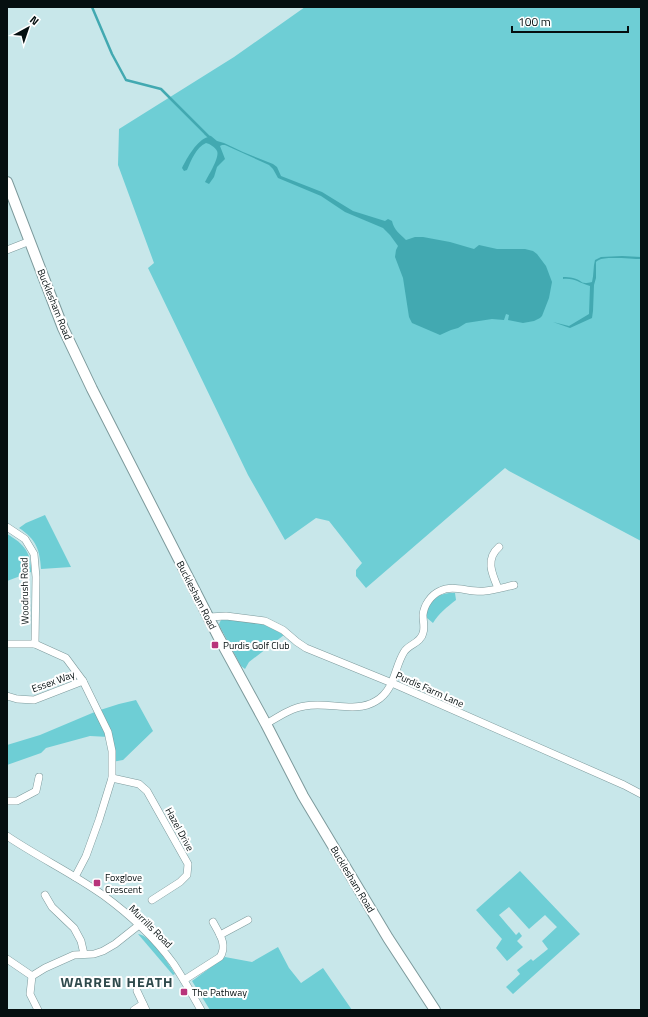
<svg xmlns="http://www.w3.org/2000/svg" width="648" height="1017" font-family="'Titillium Web',sans-serif">
<rect width="100%" height="100%" fill="#c8e7ea"/>
<g fill="#6eced5">
<path d="M305,7h336v534l-132,-70 -4,-3 -139,120 -10,-12v-6l6,-7 -33,-42 -13,-3 -31,22 -37,-65 -100,-207 6,-5 -36,-98 1,-36 115,-72z"/>
<path d="M45,515l26,52 -30,2c-1,-19 -5,-30 -22,-41l7,-5z"/>
<path d="M7,534c17,10 24,18 24,38l-24,9z"/>
<path d="M449,593h6l1,7c-9,7 -17,13 -23,23l-6,-5c-1,-15 8,-23 22,-25z"/>
<path d="M227,618l40,7 17,10 -35,27 -4,7 -4,-3 -22,-41c1,-5 3,-6 8,-7z"/>
<path d="M136,700l17,31 -30,29 -11,2 -3,-25 -19,-1 -44,12 -5,5 -34,12v-20l33,-10 57,-24 22,-7z"/>
<path d="M520,871l60,63 -67,60 -7,-7 14,-13 -3,-4 14,-11 2,2 15,-12 -6,-8 15,-14 -12,-12 -16,14 -20,-22 -10,8 17,20 3,-3 3,4 -5,5 6,6 -16,14 -11,-13 6,-9 -26,-29z"/>
<path d="M138,934c12,1 30,29 37,40l-2,1z"/>
<path d="M278,947l11,21 12,15 22,-15 29,42h-142l-18,-29 33,-24 27,5z"/>
</g>
<g fill="#42a9b1">
<path d="M204,134l7,2 6,5 7,2 19,9 30,12 4,3 4,9 41,16 31,19 32,10 3,-2 4,2c2,9 8,13 14,19l9,-3h8l27,5 24,7 5,-4 18,4h28l8,2 4,3 9,12 6,16 -3,16 -7,18 -2,2 -6,3 -11,2 -15,-3 1,-5 -3,-1 -2,6 -12,-1 -26,4 -8,5 -7,2 -11,5 -28,-12 -3,-6 -6,-39 -8,-21 1,-7 2,-4 -8,-11 -7,-7 -38,-16 -24,-16 -43,-18 -5,-9 -4,-4 -44,-20h-3l-2,1 5,13 -8,8 -3,10 -5,7 -4,-2c3,-6 15,-25 12,-31 -2,-4 -7,-7 -11,-8 -10,4 -15,18 -19,27l-3,1 -2,-3c5,-10 15,-28 26,-31z"/>
<path d="M622,256l19,1v2c-8,0 -37,-3 -42,1 -1,0 -2,1 -3,2v16l-2,7 -1,26 -1,7 -22,10 -17,-6 16,4 20,-12 1,-28c-12,-3 -14,-8 -27,-7v-2c3,0 7,0 10,1 10,2 6,7 19,4 2,-8 1,-15 3,-22l6,-3z"/>
</g>
<g fill="none" stroke-linecap="round" stroke-linejoin="round">
<path stroke="#42a9b1" stroke-width="2.5" d="M92,7l20,47 14,26 35,9 47,47"/>
<defs>
<g id="street">
<path d="M7,250l23,-9"/>
<path d="M7,527l18,12 9,15 2,23 -1,67"/>
<path d="M498,588c-6,-14 -13,-29 1,-41"/>
<path d="M209,617l17,-1 39,5 18,9 14,12 9,6 86,35 232,102 17,9"/>
<path d="M7,644h28l31,14 17,23 25,51 4,19v27l-13,42 -13,36 -11,21"/>
<path d="M7,696l10,3 17,1 49,-19"/>
<path d="M266,724c12,-7 25,-16 39,-18 23,-5 50,8 71,-5 19,-11 18,-33 28,-49 5,-8 17,-9 19,-19 2,-5 0,-12 0,-18 1,-10 8,-20 17,-24 14,-7 29,2 45,0 10,-1 20,-4 29,-6"/>
<path d="M112,778l27,6 8,7 41,73 -1,11 -7,7 -28,18"/>
<path d="M7,801h10l19,-10 3,-14"/>
<path d="M7,836c31,21 65,37 96,59 26,19 51,42 70,68 10,15 19,31 28,47"/>
<path d="M45,895l7,12 22,21 7,13 3,13"/>
<path d="M220,935l28,-15"/>
<path d="M7,959l25,17"/>
<path d="M184,980l36,-23c8,-12 -1,-24 -7,-35"/>
<path d="M137,991l9,19"/>
<path d="M38,1010l-8,-16 2,-18 13,-8 29,-13 20,-1 9,-3 12,-7 24,-19"/>
<path d="M134,1010l9,-6"/>
</g>
<path id="secondary" d="M7,182l56,146 29,61 126,247 48,88 37,72 85,142 47,72"/>
</defs>
<use href="#street" stroke="#7d9a9c" stroke-width="8"/>
<use href="#secondary" stroke="#7d9a9c" stroke-width="12"/>
<use href="#street" stroke="#fff" stroke-width="7"/>
<use href="#secondary" stroke="#fff" stroke-width="10"/>
</g>
<g fill="#b8347b" stroke="#fff" stroke-width="1.5">
<rect x="211" y="641" width="8" height="8" rx="2"/>
<rect x="93" y="879" width="8" height="8" rx="2"/>
<rect x="180" y="988" width="8" height="8" rx="2"/>
</g>
<g text-anchor="middle" stroke-width="4" stroke-linejoin="round" paint-order="stroke">
<g font-size="10" fill="#050f10" stroke="#fff">
<text transform="translate(55 304) rotate(68)" y="4">Bucklesham Road</text>
<text transform="translate(24 591) rotate(-91)" y="4">Woodrush Road</text>
<text transform="translate(197 595) rotate(63)" y="4">Bucklesham Road</text>
<text transform="translate(53 681) rotate(-20)" y="4">Essex Way</text>
<text transform="translate(430 689) rotate(24)" y="4">Purdis Farm Lane</text>
<text transform="translate(180 829) rotate(61)" y="4">Hazel Drive</text>
<text transform="translate(353 879) rotate(59)" y="4">Bucklesham Road</text>
<text transform="translate(151 926) rotate(45)" y="4">Murrills Road</text>
</g>
<g font-size="10" fill="#050f10" stroke="#fff" text-anchor="start">
<text x="223" y="649">Purdis Golf Club</text>
<text x="105" y="881">Foxglove<tspan x="105" dy="12">Crescent</tspan></text>
<text x="192" y="996">The Pathway</text>
</g>
<g font-size="14" font-weight="bold" letter-spacing="1" fill="#2f4a4c" stroke="#fff">
<text x="117" y="987">WARREN HEATH</text>
</g>
</g>
<rect width="648" height="1017" fill="none" stroke="#050f10" stroke-width="16"/>
<g transform="translate(28 28) rotate(40)" stroke="#ffffff" stroke-width="3" paint-order="stroke">
<path d="M0-3L7 15L0 10L-7 15Z" fill="#050f10"/>
<text y="-6" font-size="11" font-weight="bold" text-anchor="middle" fill="#050f10">N</text>
</g>
<path d="M512 26v6h116v-6" fill="none" stroke="#050f10" stroke-width="2"/>
<text x="518" y="26" font-size="12" fill="#050f10" stroke="#ffffff" stroke-width="3" paint-order="stroke">100 m</text>
</svg>
